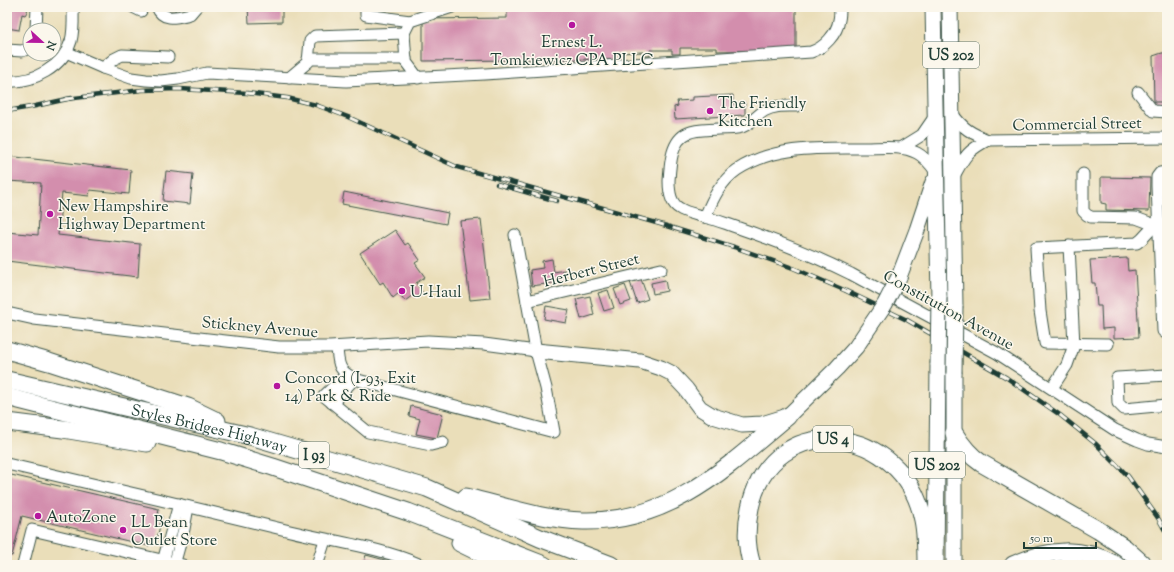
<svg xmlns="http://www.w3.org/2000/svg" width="1174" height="572" font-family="'Sorts Mill Goudy',serif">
<rect width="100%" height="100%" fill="#fbf7ec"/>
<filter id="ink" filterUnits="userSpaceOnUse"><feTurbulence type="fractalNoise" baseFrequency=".025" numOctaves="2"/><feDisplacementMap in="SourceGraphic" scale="8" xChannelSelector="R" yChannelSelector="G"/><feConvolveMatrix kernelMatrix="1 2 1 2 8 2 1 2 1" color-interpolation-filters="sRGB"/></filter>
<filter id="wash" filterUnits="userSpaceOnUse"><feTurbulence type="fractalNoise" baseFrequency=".012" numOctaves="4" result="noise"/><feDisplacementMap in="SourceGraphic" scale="16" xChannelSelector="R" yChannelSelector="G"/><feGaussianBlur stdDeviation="0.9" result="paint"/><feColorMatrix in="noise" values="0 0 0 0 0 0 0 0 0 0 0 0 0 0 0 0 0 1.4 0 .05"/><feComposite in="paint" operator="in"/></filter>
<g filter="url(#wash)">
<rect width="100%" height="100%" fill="#eadeb9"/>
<g id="blocks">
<g fill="#d38ead">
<path d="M7,7h21l-1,5 -2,3 -3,-1 -3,16 -12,-2z"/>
<path d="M165,7h11l-1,4h-10z"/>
<path d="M248,7h34v15l-33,1z"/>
<path d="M507,7h289v43l-79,1v-3h-37v6h-8v-4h-22v6h-6v-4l-30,1v7h-12v-1l-179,2v-42l84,-1z"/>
<path d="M1162,53h5v49h-13l-1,-46z"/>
<path d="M733,95v9l12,-1v12l-70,4 -1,-12 4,-1 -1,-5 16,-1v-3z"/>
<path d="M7,156l124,14 -2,24 -39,-4 -1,6 -27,-3 -4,42 82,9 -2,33 -131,-16v-29l31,3 3,-52 -34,-2z"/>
<path d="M166,171l27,3 -3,30 -27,-3z"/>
<path d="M1101,177l49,1 -1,33 -43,-1v-6l-5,-1z"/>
<path d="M1166,180h1v25l-2,-1z"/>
<path d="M344,192l104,21 -2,11 -104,-20z"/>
<path d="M481,219l9,79 -20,2 -10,-79z"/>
<path d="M395,230l10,15 3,-2 12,17 -5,3 10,14 -9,6 7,10 -8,5 -2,-3 -8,6 -6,-8 -6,5 -10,-16 -3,2 -20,-31z"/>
<path d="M1127,258l1,13 7,-1 4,67 -25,1v-10l-12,1 -1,-23h-4l-2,-23h-3l-2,-23z"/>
<path d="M552,259l2,13 11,-2 1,11 -34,5 -2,-16 13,-2 -1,-7z"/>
<path d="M641,279l7,20 -11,4 -7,-21z"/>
<path d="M665,280l2,11 -14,3 -2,-11z"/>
<path d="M625,285l6,16 -11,4 -6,-16z"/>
<path d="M608,290l6,18 -10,3 -6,-18z"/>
<path d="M590,296l4,19 -13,4 -5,-20z"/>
<path d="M546,306l23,4 -3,13 -22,-4z"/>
<path d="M411,406l32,8 -6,24 -21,-4 4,-15 -11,-3z"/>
<path d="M7,474l152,35 -1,6 4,1 -5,23 -6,-1 -2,8 -127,-30 -10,40 -5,-1z"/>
<path d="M366,555l30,8v2h-33z"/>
</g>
</g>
</g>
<g filter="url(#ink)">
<use href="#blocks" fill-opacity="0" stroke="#3d5548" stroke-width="1"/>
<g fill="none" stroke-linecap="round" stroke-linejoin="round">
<defs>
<g id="minor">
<path d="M133,7l8,4"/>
<path d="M157,7c6,15 20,10 33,7l6,-7"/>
<path d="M366,7v8l44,6"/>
<path d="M36,30l1,-23"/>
<path d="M404,33l6,-12 42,-14"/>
<path d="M7,50l15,1 8,-3"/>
<path d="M66,52l37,16 11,-9 8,-4 46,2"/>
<path d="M308,59h98"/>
<path d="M103,68l28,10 15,2 15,1 17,-2 29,-6 139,8 139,-7 326,-22c13,-4 26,-18 28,-32 1,-4 1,-9 1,-13"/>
<path d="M289,78l19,-16 2,-21 5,-5 89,-3 2,29 12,16"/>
<path d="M7,81c26,2 56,-14 64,-40 3,-11 2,-23 2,-34"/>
<path d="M1138,92l15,19 14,1"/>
<path d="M797,106c-11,0 -23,-1 -33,5 -8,5 -12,12 -22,16 -7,2 -16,2 -24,2 -9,1 -21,0 -30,4 -17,7 -18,32 -19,48 0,9 1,22 10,27 7,5 17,6 25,9 10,2 20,6 29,9 41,14 80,29 118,48l146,79 118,77 22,10 11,4 19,3"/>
<path d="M952,113c11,16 19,20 36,27l179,-2"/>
<path d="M901,148l21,-13 13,-19"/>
<path d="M1167,172l-7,1 -3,4v9l6,145 4,3"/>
<path d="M1083,174v37l4,4 4,2 45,1 19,7"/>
<path d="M954,176c11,-20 13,-25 34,-36"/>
<path d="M705,217c8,-19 16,-36 32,-47 37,-25 87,-22 128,-22 17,0 36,-3 52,5 8,4 14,12 19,19"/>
<path d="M527,301l134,-32"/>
<path d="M7,313l27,6 245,28h51l98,-6 56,3 52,7"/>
<path d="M1108,344l-63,-1 -5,-32 -4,-63 101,-5 5,-4 13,-14 12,-1"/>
<path d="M337,347c1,19 2,25 21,33l196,52 -8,-44 -10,-37 -21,-116"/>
<path d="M346,375l-22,21 44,36 63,13 12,-3"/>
<path d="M1167,375l-50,3 1,25 6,6 43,-4"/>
<path d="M1052,388l15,-23 7,-20 -5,-99"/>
<path d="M332,403l22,-24"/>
<path d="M7,464c94,22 189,44 283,67 44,11 90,16 131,34"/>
<path d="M23,565l9,-35 151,35"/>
<path d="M162,565l17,-61"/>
<path d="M174,565l10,-36 4,-22"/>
<path d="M317,565l8,-25"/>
</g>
<g id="major">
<path d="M933,7l6,290"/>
<path d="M950,7l5,299"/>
<path d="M899,277l18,-47 16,-48"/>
<path d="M536,351l104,10 21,7 10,5 15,16 14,19 13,8 29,9 20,-1 26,-8 49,-48 19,-21 14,-21"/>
<path d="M936,565l2,-201"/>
<path d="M954,565v-192"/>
</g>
<g id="highway">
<path d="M7,350l42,12 139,45 29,14"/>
<path id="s1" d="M7,380l243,56 177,52 113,50 71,27"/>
<path d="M7,397l214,54 52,16 135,45 136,53"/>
<path d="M7,422l56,7 84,14"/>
<path d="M954,433c8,13 15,22 27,30l117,67 27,18 19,17"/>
<path d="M466,497c38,9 78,23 117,24 87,2 143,-53 205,-105"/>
<path d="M460,543l45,22"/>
<path d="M752,565c-6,-18 -6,-38 -2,-57 22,-103 155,-83 173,12 3,14 3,30 3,45"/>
<path d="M1013,565c35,-16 68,-19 103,0"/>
</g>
</defs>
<use href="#minor" stroke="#3d5548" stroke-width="13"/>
<use href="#major" stroke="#3d5548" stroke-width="17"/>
<use href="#highway" stroke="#3d5548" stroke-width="19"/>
<use href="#minor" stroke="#fff" stroke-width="11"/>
<use href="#major" stroke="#fff" stroke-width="15"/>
<use href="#highway" stroke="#fff" stroke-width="17"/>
<defs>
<g id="rail">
<path d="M66,99l76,-9 38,-1 67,4 40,5 29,7 32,12 109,50 203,57 74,23 59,21 51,22 63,30 100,58 53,37 36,29 32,32 30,42 9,16"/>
<path d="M7,111l24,-4 41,-9"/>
<path d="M497,184l60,17"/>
</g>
</defs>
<use href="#rail" stroke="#1f3d34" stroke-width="4.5"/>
<use href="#rail" stroke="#fbf7ec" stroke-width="3" stroke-dasharray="9" stroke-linecap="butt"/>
<defs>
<g id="major-bridge">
<path d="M870,326l15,-22 14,-27"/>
<path d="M938,364l1,-67"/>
<path d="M954,373l1,-67"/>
</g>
</defs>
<use href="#major-bridge" stroke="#3d5548" stroke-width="17" stroke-linecap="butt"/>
<use href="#major-bridge" stroke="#fff" stroke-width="15"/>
</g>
</g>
<g fill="#b5179e" stroke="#fbf7ec" stroke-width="1.5">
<circle cx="572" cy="25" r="4"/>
<circle cx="710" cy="111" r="4"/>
<circle cx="50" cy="214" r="4"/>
<circle cx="402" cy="291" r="4"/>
<circle cx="277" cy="386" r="4"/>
<circle cx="38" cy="516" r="4"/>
<circle cx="123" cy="530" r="4"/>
</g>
<g text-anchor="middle" stroke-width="3" stroke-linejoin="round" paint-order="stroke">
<g fill="#fbf7ec" stroke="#61756b" stroke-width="1">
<rect x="923" y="42" width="56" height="26" rx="3"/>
<rect x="813" y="426" width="40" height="26" rx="3"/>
<rect x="299" y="442" width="30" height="26" rx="3"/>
<rect x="909" y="452" width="56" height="26" rx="3"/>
</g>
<g font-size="15" font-weight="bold" fill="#1f3d34">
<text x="951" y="60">US 202</text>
<text x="833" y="444">US 4</text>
<text x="314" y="460">I 93</text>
<text x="937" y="470">US 202</text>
</g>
<g font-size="16" fill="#1f3d34" stroke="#fbf7ec" text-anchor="start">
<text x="572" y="47" text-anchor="middle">Ernest L.<tspan x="572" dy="18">Tomkiewicz CPA PLLC</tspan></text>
<text x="718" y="108">The Friendly<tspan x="718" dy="18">Kitchen</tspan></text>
<text x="58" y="211">New Hampshire<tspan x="58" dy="18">Highway Department</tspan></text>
<text x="410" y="297">U-Haul</text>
<text x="285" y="383">Concord (I-93, Exit<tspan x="285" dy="18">14) Park &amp; Ride</tspan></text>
<text x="46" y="522">AutoZone</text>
<text x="131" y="527">LL Bean<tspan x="131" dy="18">Outlet Store</tspan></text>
</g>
<g font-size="16" fill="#1f3d34" stroke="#fbf7ec">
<text transform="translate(1077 123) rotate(-1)" y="6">Commercial Street</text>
<text transform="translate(591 269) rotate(-14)" y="6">Herbert Street</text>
<text transform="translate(949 309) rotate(29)" y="6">Constitution Avenue</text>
<text transform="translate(260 326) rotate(5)" y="6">Stickney Avenue</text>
<text dy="6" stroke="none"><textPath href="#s1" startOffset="208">Styles Bridges Highway</textPath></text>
</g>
</g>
<rect width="1174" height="572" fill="none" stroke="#fbf7ec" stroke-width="24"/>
<g transform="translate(42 42) rotate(112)"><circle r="19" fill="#fbf7ec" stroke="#a3ada2"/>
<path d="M0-3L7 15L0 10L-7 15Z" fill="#b5179e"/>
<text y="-6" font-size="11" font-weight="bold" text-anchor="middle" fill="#1f3d34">N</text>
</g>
<path d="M1024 542v6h72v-6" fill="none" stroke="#1f3d34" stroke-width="2"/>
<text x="1030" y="542" font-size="12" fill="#1f3d34" stroke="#fbf7ec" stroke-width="3" paint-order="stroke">50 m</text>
</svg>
